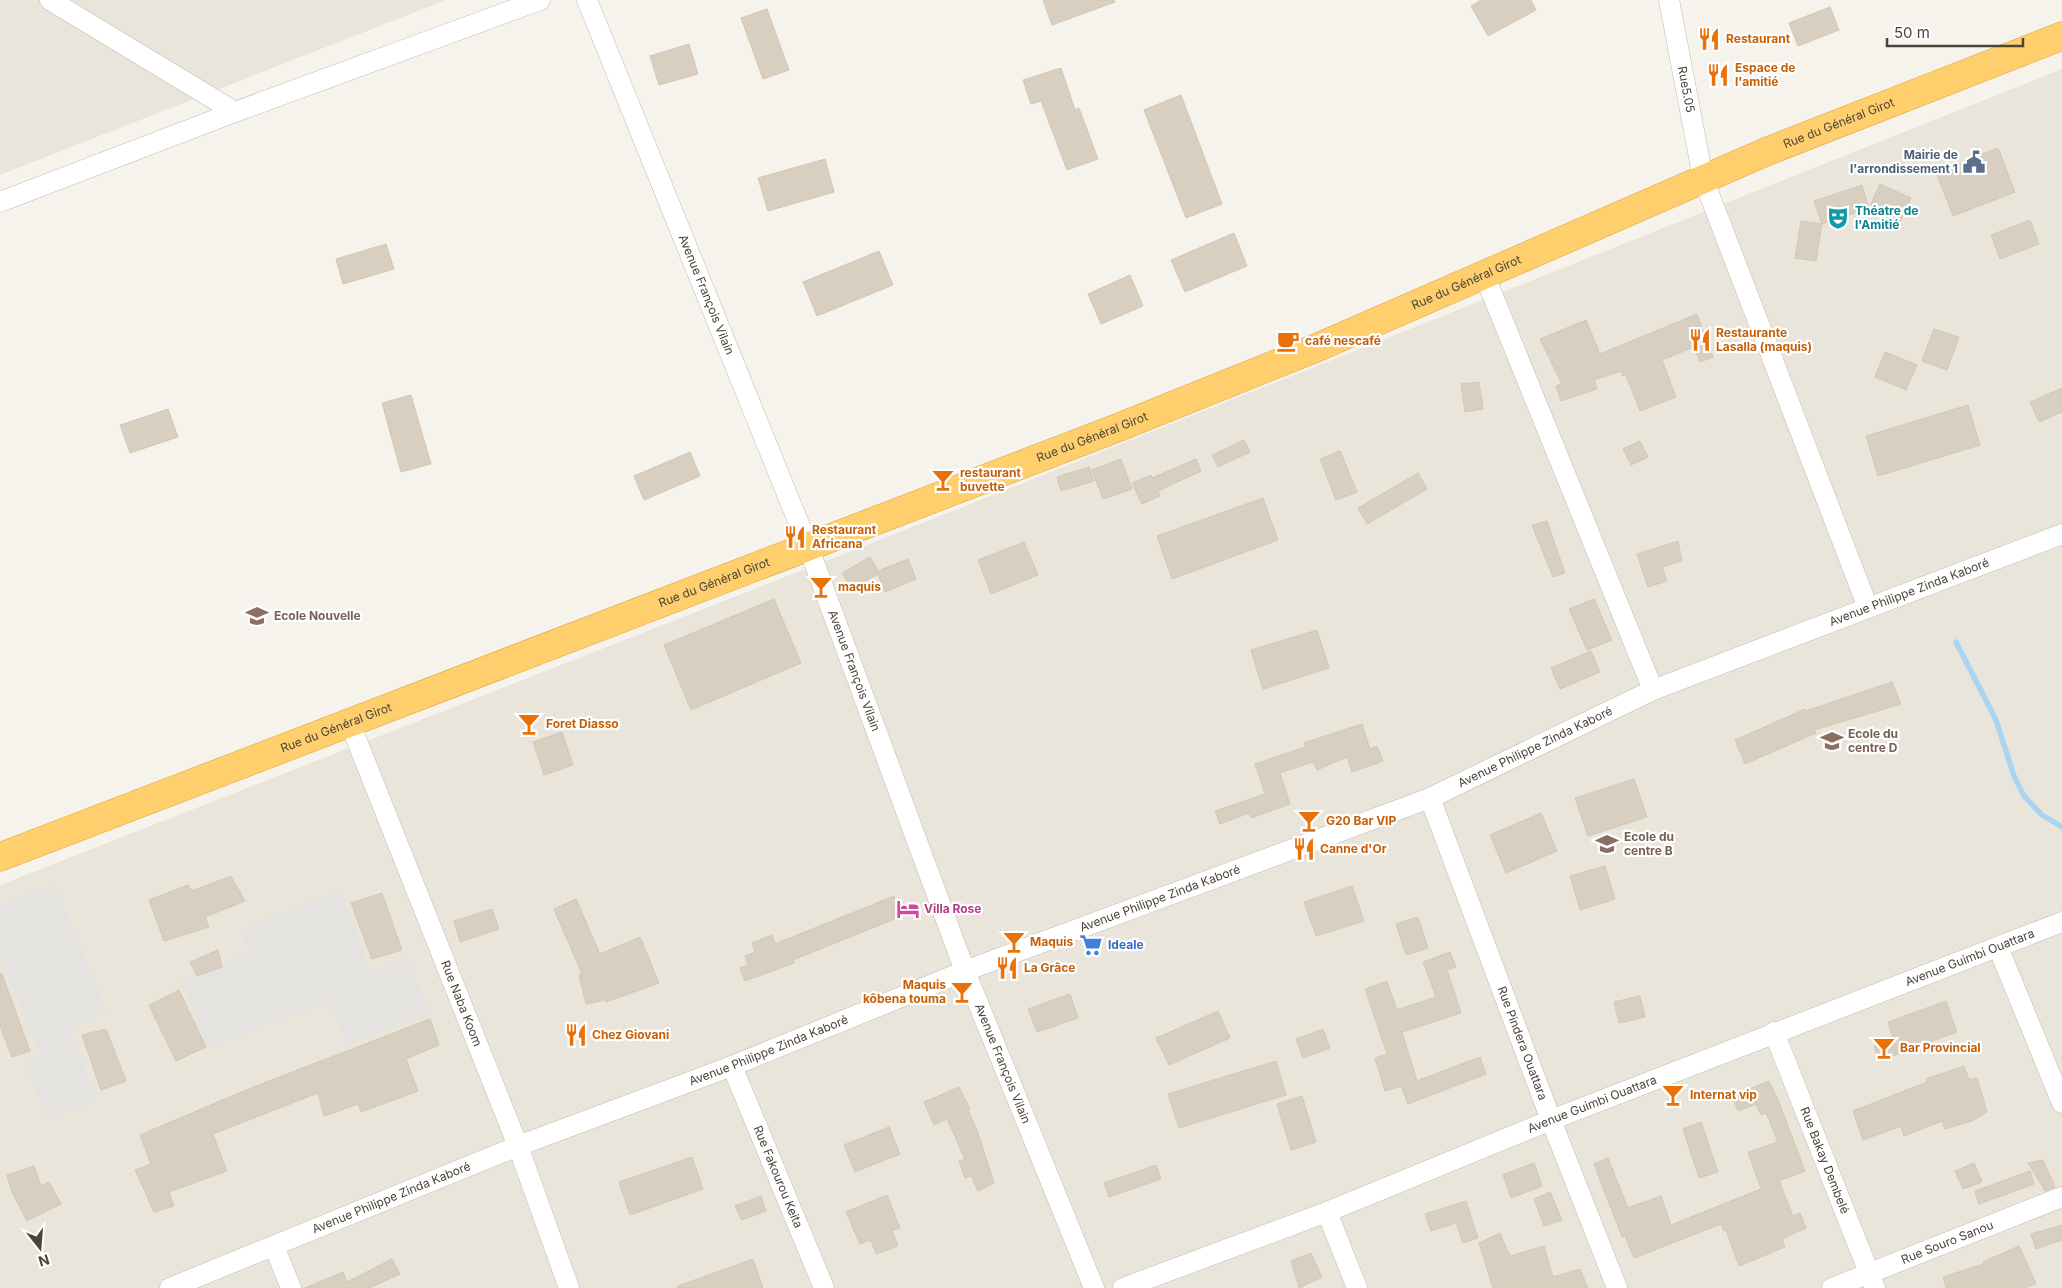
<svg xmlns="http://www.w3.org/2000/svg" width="2062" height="1288" font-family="Inter,sans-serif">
<rect width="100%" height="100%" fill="#f6f3ec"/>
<g fill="#eae5da">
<path d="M0,0h446l-446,175z"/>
<path d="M2062,69v1219h-2062v-403l943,-370z"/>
</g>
<g fill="#e5e3e0">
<path d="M55,884l52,129 -38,16 28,71 -49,20 -24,-57 17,-7 -41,-100v-50z"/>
<path d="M339,890l32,82 37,-15 21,55 -82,32 -18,-43 -121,47 -27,-69 68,-26 -9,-24z"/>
</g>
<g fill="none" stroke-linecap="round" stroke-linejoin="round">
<path stroke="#a9d4f2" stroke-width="5.5" d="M1956,642l40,78 18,56 10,20 18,19 20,12"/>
</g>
<g fill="#d8cfc1" stroke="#d3c7b4">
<path d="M1043,0h71l1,2 -63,23z"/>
<path d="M1481,0h50l5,10 -48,26 -17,-30z"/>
<path d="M1830,7l9,23 -41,16 -9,-23z"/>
<path d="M767,9l22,61 -26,9 -22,-61z"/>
<path d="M689,44l9,30 -39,11 -9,-29z"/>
<path d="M1061,68l14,42 4,-2 19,51 -31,11 -26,-69 -10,3 -8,-24z"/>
<path d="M1181,95l41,109 -36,14 -42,-108z"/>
<path d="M1998,148l17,44 -62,24 -17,-44z"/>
<path d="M825,159l9,33 -66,19 -10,-33z"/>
<path d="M1880,184l31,14 -11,24 -31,-14z"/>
<path d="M1862,185l7,23 -47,16 -8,-23z"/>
<path d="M2030,220l9,24 -39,15 -9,-24z"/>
<path d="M1801,221l21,3 -6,37 -21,-3z"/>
<path d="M1234,233l13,33 -62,26 -14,-32z"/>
<path d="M386,244l8,25 -51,15 -7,-25z"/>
<path d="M879,251l14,34 -76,31 -14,-34z"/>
<path d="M1130,275l13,31 -42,18 -13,-30z"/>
<path d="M1697,314l16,43 -13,5 -6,-15 -32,13 14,37 -36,14 -14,-36 -3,1 -2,-5 -27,9 3,9 -36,12 -5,-15 6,-2 -22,-45 46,-19 14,34z"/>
<path d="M1934,329l25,8 -12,33 -25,-9z"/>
<path d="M1885,352l32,13 -11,25 -31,-13z"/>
<path d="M1479,382l4,27 -18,3 -4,-28z"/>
<path d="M2062,388v24l-23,10 -9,-20z"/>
<path d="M411,395l20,69 -30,8 -19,-69z"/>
<path d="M1968,405l12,40 -102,31 -12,-40z"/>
<path d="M168,409l10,28 -48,16 -10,-28z"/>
<path d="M1244,440l6,12 -32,15 -6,-12z"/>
<path d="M1640,441l8,16 -17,8 -8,-16z"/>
<path d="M1340,451l17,41 -21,8 -16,-41z"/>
<path d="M690,452l10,24 -56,24 -10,-24z"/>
<path d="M1121,459l11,30 -29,10 -11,-29z"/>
<path d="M1196,459l5,12 -43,20 2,5 -18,8 -10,-21 19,-8 1,3z"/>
<path d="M1089,467l5,14 -33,10 -4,-14z"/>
<path d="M1418,473l9,16 -60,35 -9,-16z"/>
<path d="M1263,498l15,42 -106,39 -15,-43z"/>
<path d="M1547,521l18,52 -12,4 -21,-52z"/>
<path d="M1678,541l4,20 -20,6 5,14 -19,6 -11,-33z"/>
<path d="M1024,542l14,33 -47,19 -13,-34z"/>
<path d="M870,557l8,14 30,-12 8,20 -31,13 -7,-18 -26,15 -10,-16z"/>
<path d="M774,599l27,64 -110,47 -27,-65z"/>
<path d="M1594,599l18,41 -25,10 -18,-41z"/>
<path d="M1317,630l12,38 -66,21 -12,-39z"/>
<path d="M1591,651l9,21 -40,17 -9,-21z"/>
<path d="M1892,682l9,22 -87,26 2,3 -71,31 -10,-24 70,-31 1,2z"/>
<path d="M1362,724l8,25 7,-3 6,15 -31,11 -5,-15 -30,13 -4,-8 -33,11 10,31 -39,14 -2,-5 -29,11 -5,-13 50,-17 -10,-30 50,-17 -1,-4z"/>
<path d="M562,732l11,33 -29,10 -11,-33z"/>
<path d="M1634,779l13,38 -59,19 -13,-38z"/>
<path d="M1541,813l16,38 -51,22 -16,-38z"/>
<path d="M1605,866l10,33 -35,11 -10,-34z"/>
<path d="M231,876l14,25 -40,16 4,10 -45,14 -15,-41 39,-15 4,6z"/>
<path d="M1352,886l12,35 -48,15 -12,-34z"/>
<path d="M382,893l20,57 -30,9 -21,-56z"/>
<path d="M894,896l8,20 -109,44 1,3 -49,18 -5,-13 8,-3 -3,-9 10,-4 -3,-9 20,-8 3,9z"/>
<path d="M576,899l24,55 40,-17 19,46 -53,19 -1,-2 -19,4 -7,-29 3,-1 -28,-65z"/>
<path d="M492,909l7,20 -39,13 -6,-21z"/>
<path d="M1418,917l10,31 -22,7 -10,-31z"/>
<path d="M218,950l4,17 -25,9 -7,-14z"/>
<path d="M1450,952l6,15 -9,3 14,43 -59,19 15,49 63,-24 6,17 -78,30 -7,-18 -16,5 -10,-33 12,-4 -22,-65 22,-8 10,29 39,-13 -13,-35z"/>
<path d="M0,974h2l28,77 -18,6 -12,-31z"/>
<path d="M179,990l27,57 -30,14 -27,-56z"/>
<path d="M1070,994l8,24 -41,14 -9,-23z"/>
<path d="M1640,996l5,21 -26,6 -5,-21z"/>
<path d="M1946,1001l11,31 -78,29 -5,-15 19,-8 -5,-16z"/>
<path d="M1218,1011l12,27 -61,27 -13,-27z"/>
<path d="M430,1019l9,26 -33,14 12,32 -57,21 -3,-8 -34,12 -6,-23 -105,41 14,37 -58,21 5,14 -20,6 -19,-42 16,-6 -11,-29 111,-47z"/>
<path d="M106,1029l20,52 -25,9 -19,-55z"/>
<path d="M1323,1029l7,19 -27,10 -7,-19z"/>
<path d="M1276,1061l10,34 -107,33 -11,-34z"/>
<path d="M1964,1066l5,14 8,-2 10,34 -15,9 -27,8 -3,-8 -38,15 -3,-10 -38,14 -10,-29 74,-29 -1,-3z"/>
<path d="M1769,1081l9,18 27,72 -26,10 14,35 7,-3 6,15 -24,11 3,8 -46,19 -13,-36 -2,1 -3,-7 -87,34 -9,-22 -3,1 -28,-73 14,-6 20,50 33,-12 10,29 90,-36 -13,-37 30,-10 -12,-29 -5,2 -5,-11 -18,7 -6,-15z"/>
<path d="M959,1087l11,22 -2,1 9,20 17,53 -16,8 -7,-15 -6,2 -6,-17 6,-2 -18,-40 -13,6 -10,-23z"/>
<path d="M1302,1096l14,46 -25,8 -14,-46z"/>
<path d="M1701,1122l17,50 -19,6 -16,-49z"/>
<path d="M889,1127l11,27 -45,18 -11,-27z"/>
<path d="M692,1157l11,32 -73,26 -11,-33z"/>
<path d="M2043,1160l12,27 -10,4 -17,-28z"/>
<path d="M1534,1163l8,23 -31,12 -8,-23z"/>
<path d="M1974,1163l8,19 -19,7 -8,-18z"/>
<path d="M1156,1165l5,14 -52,18 -5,-14z"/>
<path d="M34,1166l7,20 8,-4 12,22 -34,17 -15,-29 -5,-17z"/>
<path d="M2030,1171l4,13 -55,20 -4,-13z"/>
<path d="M1550,1192l12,28 -18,6 -10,-27z"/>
<path d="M887,1195l13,33 -8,3 6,15 -22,8 -5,-14 -11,4 -14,-32z"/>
<path d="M761,1196l5,15 -24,9 -7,-14z"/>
<path d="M1466,1201l12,37 -15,5 -7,-20 -25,8 -6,-17z"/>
<path d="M2062,1225v15l-26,9 -5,-15z"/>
<path d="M1500,1233l10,23 34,-10 9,31 27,-8 8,19h-95l-14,-45z"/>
<path d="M2019,1246l17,38 -13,4h-77l-3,-11 40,-13v-2z"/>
<path d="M1311,1253l11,24 -23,11 -8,-27z"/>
<path d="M392,1259l8,15 -31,14h-64l38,-16 4,10z"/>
<path d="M753,1259l10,29h-85v-2z"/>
</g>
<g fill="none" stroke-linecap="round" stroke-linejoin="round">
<defs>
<g id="minor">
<path d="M50,0l185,112"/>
<path id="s1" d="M587,0l221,546 157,425 129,317"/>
<path id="s2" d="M1669,0l34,178 165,430"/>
<path d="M0,202l235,-90 305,-112"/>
<path d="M1484,274l169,416"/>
<path id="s3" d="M349,721l169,425 51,142"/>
<path id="s4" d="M1430,798l121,322 66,168"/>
<path d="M1998,947l64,156"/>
<path id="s5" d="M1774,1032l101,256"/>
<path id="s6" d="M732,1066l92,222"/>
<path d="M1327,1212l30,76"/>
<path d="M274,1246l17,42"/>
<path id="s7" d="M170,1288l348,-142 214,-80 233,-95 465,-173 223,-108 409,-156"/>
<path id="s8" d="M1123,1288l204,-76 224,-92 511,-198"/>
<path id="s9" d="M1832,1288l230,-91"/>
</g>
<g id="highway">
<path id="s10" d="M0,857l1117,-429 199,-80 452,-197 294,-115"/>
</g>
</defs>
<use href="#minor" stroke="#c2bbae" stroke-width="21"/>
<use href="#highway" stroke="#e0a43c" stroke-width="29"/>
<use href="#minor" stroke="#fff" stroke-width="20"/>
<use href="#highway" stroke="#ffcf6e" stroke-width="28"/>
</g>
<defs>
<symbol id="restaurant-bare" viewBox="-9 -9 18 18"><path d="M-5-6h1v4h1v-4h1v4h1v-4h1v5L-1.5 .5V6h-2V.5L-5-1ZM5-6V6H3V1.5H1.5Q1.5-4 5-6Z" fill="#e8710a" stroke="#fff" stroke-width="2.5" paint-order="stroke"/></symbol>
<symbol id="civic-bare" viewBox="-9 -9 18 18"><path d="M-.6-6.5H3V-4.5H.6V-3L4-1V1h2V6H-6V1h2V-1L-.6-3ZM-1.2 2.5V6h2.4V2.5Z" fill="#5c6f8a" stroke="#fff" stroke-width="2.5" paint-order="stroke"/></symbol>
<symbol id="theatre-bare" viewBox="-9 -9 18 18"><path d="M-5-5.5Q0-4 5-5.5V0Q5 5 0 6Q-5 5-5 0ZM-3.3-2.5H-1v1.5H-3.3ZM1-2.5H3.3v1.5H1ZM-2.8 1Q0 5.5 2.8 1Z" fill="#0f9aa8" stroke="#fff" stroke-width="2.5" paint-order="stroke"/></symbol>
<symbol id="cafe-bare" viewBox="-9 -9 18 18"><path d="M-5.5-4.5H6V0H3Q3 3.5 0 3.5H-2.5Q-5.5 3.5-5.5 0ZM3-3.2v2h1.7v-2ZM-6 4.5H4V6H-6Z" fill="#e8710a" stroke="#fff" stroke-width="2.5" paint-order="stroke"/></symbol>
<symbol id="bar-bare" viewBox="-9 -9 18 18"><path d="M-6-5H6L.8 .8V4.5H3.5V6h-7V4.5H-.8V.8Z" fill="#e8710a" stroke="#fff" stroke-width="2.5" paint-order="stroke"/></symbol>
<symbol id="school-bare" viewBox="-9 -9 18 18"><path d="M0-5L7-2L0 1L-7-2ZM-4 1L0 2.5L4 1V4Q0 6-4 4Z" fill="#8d6e63" stroke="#fff" stroke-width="2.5" paint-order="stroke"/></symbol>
<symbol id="hotel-bare" viewBox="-9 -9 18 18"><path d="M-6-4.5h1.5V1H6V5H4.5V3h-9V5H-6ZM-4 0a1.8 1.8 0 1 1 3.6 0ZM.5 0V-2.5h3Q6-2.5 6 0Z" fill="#d1479c" stroke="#fff" stroke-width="2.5" paint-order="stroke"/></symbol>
<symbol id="supermarket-bare" viewBox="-9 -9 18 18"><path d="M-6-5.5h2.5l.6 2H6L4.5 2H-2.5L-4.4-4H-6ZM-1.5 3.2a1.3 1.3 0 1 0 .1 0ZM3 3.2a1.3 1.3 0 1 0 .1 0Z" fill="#3f7fe0" stroke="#fff" stroke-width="2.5" paint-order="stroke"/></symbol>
</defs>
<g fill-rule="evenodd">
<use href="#restaurant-bare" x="1693" y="23" width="32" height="32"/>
<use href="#restaurant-bare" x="1702" y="59" width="32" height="32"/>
<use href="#civic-bare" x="1958" y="146" width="32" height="32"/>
<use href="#theatre-bare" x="1822" y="202" width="32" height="32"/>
<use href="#restaurant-bare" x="1684" y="324" width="32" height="32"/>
<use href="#cafe-bare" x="1272" y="325" width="32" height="32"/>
<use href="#bar-bare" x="927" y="464" width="32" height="32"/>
<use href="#restaurant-bare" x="779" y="521" width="32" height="32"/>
<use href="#bar-bare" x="805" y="571" width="32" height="32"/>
<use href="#school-bare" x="241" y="600" width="32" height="32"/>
<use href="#bar-bare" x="513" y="708" width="32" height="32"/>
<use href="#school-bare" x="1816" y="725" width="32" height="32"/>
<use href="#bar-bare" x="1293" y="805" width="32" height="32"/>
<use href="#school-bare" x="1591" y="828" width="32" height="32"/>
<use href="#restaurant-bare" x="1288" y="833" width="32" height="32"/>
<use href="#hotel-bare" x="892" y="893" width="32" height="32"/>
<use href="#bar-bare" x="998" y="926" width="32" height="32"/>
<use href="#supermarket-bare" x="1075" y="929" width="32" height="32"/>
<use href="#restaurant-bare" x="991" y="952" width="32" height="32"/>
<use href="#bar-bare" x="946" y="976" width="32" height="32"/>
<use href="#restaurant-bare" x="560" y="1019" width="32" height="32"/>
<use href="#bar-bare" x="1868" y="1032" width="32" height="32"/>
<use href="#bar-bare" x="1657" y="1079" width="32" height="32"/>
</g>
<g text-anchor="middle" stroke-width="4.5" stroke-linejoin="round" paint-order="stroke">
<g font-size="12" font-weight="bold" fill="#c56008" stroke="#fff" text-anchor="start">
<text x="1726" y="43">Restaurant</text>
<text x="1735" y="72">Espace de<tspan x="1735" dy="14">l'amitié</tspan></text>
<text x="1716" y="337">Restaurante<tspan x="1716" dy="14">Lasalla (maquis)</tspan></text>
<text x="1305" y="345">café nescafé</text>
<text x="960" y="477">restaurant<tspan x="960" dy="14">buvette</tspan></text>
<text x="812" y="534">Restaurant<tspan x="812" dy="14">Africana</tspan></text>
<text x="838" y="591">maquis</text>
<text x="546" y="728">Foret Diasso</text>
<text x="1326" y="825">G20 Bar VIP</text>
<text x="1320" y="853">Canne d'Or</text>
<text x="1030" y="946">Maquis</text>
<text x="1024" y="972">La Grâce</text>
<text x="946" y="989" text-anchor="end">Maquis<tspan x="946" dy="14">kôbena touma</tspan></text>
<text x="592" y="1039">Chez Giovani</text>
<text x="1900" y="1052">Bar Provincial</text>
<text x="1690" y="1099">Internat vip</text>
</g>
<g font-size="12" fill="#4b4439" stroke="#fff">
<text dy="4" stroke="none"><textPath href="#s2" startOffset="91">Rue5.05</textPath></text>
<text dy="4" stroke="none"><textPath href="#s10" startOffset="1980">Rue du Général Girot</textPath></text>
<text dy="4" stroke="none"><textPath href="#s10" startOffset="1575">Rue du Général Girot</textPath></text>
<text dy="4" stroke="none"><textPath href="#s1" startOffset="318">Avenue François Vilain</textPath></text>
<text dy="4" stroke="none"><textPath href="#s10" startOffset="1170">Rue du Général Girot</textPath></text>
<text dy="4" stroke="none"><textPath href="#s10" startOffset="765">Rue du Général Girot</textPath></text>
<text dy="4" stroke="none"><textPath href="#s7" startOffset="1874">Avenue Philippe Zinda Kaboré</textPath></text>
<text dy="4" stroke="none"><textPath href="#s1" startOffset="722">Avenue François Vilain</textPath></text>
<text dy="4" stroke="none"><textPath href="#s10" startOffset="360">Rue du Général Girot</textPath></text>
<text dy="4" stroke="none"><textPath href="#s7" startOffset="1469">Avenue Philippe Zinda Kaboré</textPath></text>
<text dy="4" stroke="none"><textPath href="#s7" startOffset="1064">Avenue Philippe Zinda Kaboré</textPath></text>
<text dy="4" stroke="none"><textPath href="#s8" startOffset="909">Avenue Guimbi Ouattara</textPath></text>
<text dy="4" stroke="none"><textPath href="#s3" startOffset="304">Rue Naba Koom</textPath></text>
<text dy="4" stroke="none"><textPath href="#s4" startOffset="262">Rue Pindera Ouattara</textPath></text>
<text dy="4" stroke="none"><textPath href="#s7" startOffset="644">Avenue Philippe Zinda Kaboré</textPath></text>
<text dy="4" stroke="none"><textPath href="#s1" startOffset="1142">Avenue François Vilain</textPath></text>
<text dy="4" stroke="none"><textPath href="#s8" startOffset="504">Avenue Guimbi Ouattara</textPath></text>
<text dy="4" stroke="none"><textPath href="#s5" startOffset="138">Rue Bakay Dembelé</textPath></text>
<text dy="4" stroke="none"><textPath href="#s6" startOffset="120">Rue Fakourou Keita</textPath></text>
<text dy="4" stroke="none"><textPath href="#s7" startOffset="239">Avenue Philippe Zinda Kaboré</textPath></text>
<text dy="4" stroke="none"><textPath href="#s9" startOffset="124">Rue Souro Sanou</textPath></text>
</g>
<g font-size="12" font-weight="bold" fill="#4e5e75" stroke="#fff" text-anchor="end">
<text x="1958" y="159">Mairie de<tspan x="1958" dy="14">l'arrondissement 1</tspan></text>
</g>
<g font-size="12" font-weight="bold" fill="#0d838f" stroke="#fff" text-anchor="start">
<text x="1855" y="215">Théatre de<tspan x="1855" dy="14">l'Amitié</tspan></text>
</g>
<g font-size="12" font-weight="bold" fill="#785e54" stroke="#fff" text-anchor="start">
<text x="274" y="620">Ecole Nouvelle</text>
<text x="1848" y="738">Ecole du<tspan x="1848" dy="14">centre D</tspan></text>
<text x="1624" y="841">Ecole du<tspan x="1624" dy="14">centre B</tspan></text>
</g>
<g font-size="12" font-weight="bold" fill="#b23c85" stroke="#fff" text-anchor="start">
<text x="924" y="913">Villa Rose</text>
</g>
<g font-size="12" font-weight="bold" fill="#366cbe" stroke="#fff" text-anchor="start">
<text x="1108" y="949">Ideale</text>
</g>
</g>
<g transform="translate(40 1248) rotate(163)" stroke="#ffffff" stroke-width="4" paint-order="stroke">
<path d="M0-4L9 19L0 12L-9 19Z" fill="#4b4439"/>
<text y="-8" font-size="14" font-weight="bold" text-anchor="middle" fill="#4b4439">N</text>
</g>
<path d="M1887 38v8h136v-8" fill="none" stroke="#4b4439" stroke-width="2.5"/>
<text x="1894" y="38" font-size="15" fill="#4b4439" stroke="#ffffff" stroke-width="4" paint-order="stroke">50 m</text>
</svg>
